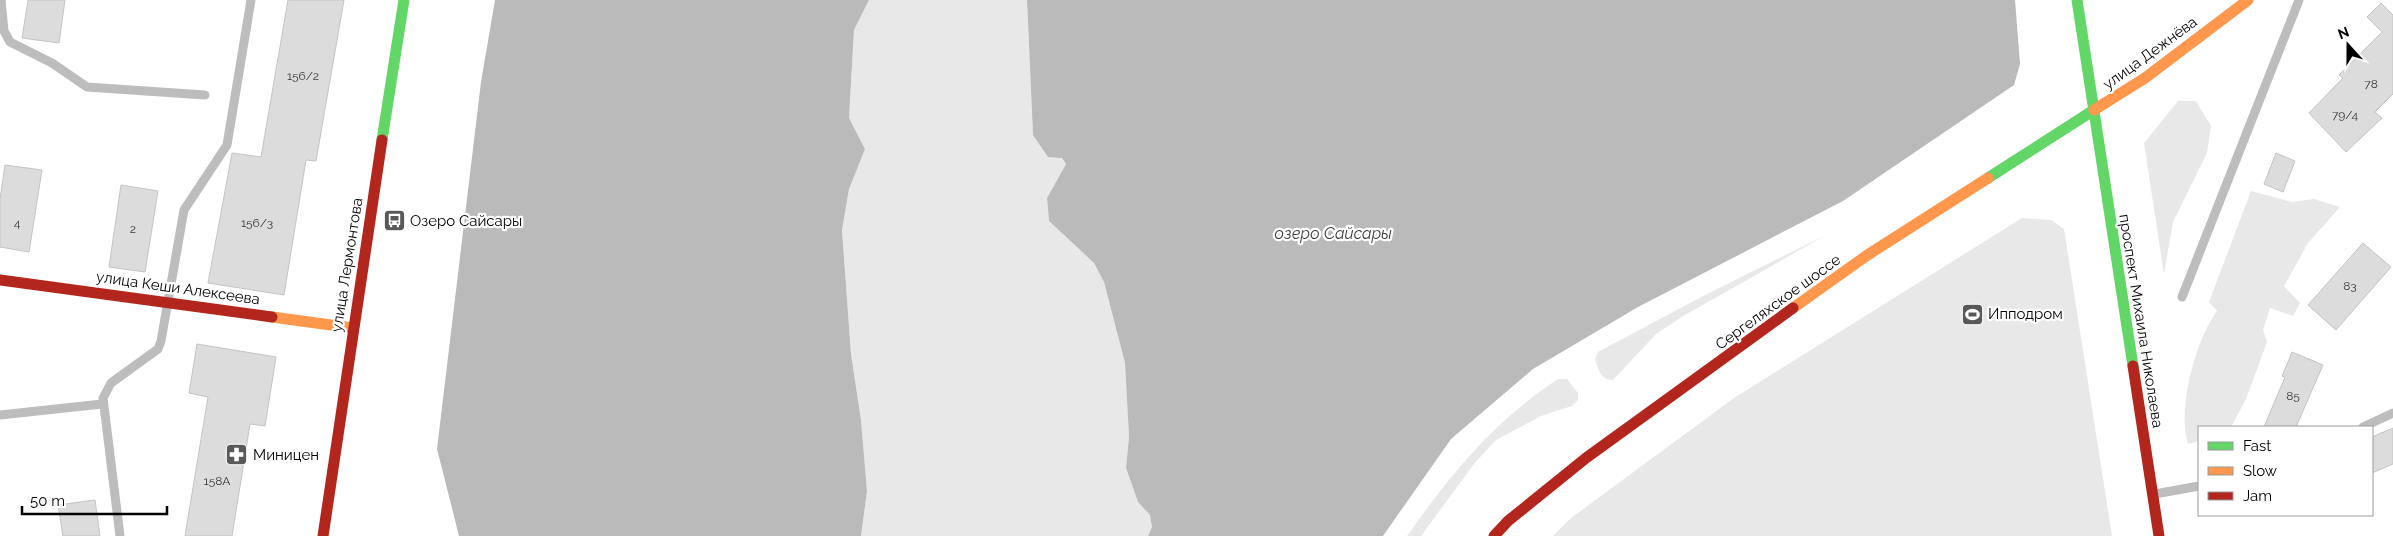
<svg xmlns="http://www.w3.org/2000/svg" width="2393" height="536" font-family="Raleway,sans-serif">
<rect width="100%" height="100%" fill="#fff"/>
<g fill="#e8e8e8">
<path d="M869,0h158l6,135 29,23 4,6 -19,34 2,23 45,42 10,19 21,81 4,74 -3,31 12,34 12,13 2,12 -4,9h-287l6,-45 -6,-71 -10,-66 -9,-124 7,-41 16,-40 -16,-31 5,-88z"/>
<path d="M2178,101h18l15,25 -4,27 -34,69 -9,52 -20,-131z"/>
<path d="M2251,191l41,11 22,-3 26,8 -32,36 -24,43 16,17 -7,13 -23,-8 -7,22 4,12 -21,57 -15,28h-32v14l-11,3c-11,-35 7,-103 29,-133l-8,-9z"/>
<path d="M2022,218l29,2 13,9 48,307h-559l18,-18 163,-120z"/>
<path d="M1828,234l-143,81 -29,19 -43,46c-12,0 -14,-10 -18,-20l3,-8 107,-57z"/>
<path d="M1558,379h9l11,14v7l-6,6 -31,10 -45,24 -22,24 -53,72h-14c45,-63 85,-113 151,-157z"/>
</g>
<g fill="#bababa">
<path d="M495,0h374l-15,30 -5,88 16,31 -16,40 -7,41 9,124 10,66 6,71 -6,45h-402l-22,-87 44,-367z"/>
<path d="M1027,0h988l5,64 -6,21 -171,116 -205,106 -105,62 -82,70 -68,97h-235l4,-9 -2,-12 -12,-13 -12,-34 3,-31 -4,-74 -21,-81 -10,-19 -45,-42 -2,-23 19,-34 -4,-6 -14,-1 -15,-22z"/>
</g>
<g fill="#dcdcdc" stroke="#c4c4c4">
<path d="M28,0h37l-6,43 -37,-5z"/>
<path d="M288,0h56l-28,161 -10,-1 -22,135 -76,-12 24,-130 29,4z"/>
<path d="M2381,3l12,12v79l-18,18 7,6 -36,34 -37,-39 34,-35 -4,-3 43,-43 -15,-15z"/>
<path d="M2276,153l19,8 -12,31 -19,-8z"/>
<path d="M5,165l37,5 -13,82 -29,-5v-48z"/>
<path d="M121,185l37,6 -13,81 -36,-5z"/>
<path d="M2363,243l28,24 -55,63 -28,-25z"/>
<path d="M197,344l79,13 -11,69 -15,-2 -18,112h-47l23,-139 -19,-4z"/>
<path d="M2292,352l31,13 -27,62h-32l21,-50 -3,-1z"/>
<path d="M2393,428v36l-21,9v-36z"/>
<path d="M95,500l5,36h-37l-5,-31z"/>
</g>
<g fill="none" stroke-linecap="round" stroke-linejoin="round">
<g stroke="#bdbdbd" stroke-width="9">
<path d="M1,0l3,31 6,11 42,21 35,24 118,8"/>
<path d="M2182,297l117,-297"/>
<path d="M0,415l102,-11"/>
<path d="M2363,427l30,-14"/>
<path d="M2155,494l44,-8"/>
<path d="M120,536l-17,-138 8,-15 47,-34 3,-8 23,-131 43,-65 24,-145"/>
</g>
<g stroke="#63d668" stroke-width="11">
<path d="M2077,0l56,366"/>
<path d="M382,140l22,-140"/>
<path d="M1988,178l106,-68"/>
</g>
<g stroke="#ff974d" stroke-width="11">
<path d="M2094,110l51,-32 103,-78"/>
<path d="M1793,308l73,-52 122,-78"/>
<path d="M272,317l81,11"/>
</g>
<g stroke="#b3261e" stroke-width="11">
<path d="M0,280l272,37"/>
<path d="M2133,366l26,170"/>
<path d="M323,536l59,-396"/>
<path d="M1494,536l14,-15 78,-63 207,-150"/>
</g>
</g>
<defs>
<symbol id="bus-square" viewBox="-11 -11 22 22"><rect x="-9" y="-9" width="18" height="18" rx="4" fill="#595959" stroke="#fff"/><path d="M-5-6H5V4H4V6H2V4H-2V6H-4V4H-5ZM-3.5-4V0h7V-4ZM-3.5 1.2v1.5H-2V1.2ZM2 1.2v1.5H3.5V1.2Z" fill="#fff"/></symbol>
<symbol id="stadium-square" viewBox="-11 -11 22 22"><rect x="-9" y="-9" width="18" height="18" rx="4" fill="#595959" stroke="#fff"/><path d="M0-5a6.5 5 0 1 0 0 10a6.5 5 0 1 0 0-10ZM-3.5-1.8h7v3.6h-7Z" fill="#fff"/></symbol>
<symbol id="pharmacy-square" viewBox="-11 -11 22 22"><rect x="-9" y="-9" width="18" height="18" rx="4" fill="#595959" stroke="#fff"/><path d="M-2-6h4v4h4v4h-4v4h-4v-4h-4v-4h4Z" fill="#fff"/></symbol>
</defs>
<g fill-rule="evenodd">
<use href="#bus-square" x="382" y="208" width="25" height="25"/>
<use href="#stadium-square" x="1960" y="302" width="25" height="25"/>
<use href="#pharmacy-square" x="224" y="442" width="25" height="25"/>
</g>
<g text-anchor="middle" stroke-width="4.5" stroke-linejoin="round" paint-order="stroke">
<g font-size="12" fill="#373737">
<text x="303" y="80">156/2</text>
<text x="2371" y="88">78</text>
<text x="2345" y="119">79/4</text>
<text x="17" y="227">4</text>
<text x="257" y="227">156/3</text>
<text x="133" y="233">2</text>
<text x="2350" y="290">83</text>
<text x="2293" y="400">85</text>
<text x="217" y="485">158А</text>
</g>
<g font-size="15" fill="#000" stroke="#fff">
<text transform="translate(2150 53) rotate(-36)" y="5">улица Дежнёва</text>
<text transform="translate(347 265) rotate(-81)" y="5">улица Лермонтова</text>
<text transform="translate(178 288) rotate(8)" y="5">улица Кеши Алексеева</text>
<text transform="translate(1778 302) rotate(-36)" y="5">Сергеляхское шоссе</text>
<text transform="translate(2141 321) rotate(81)" y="5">проспект Михаила Николаева</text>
</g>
<g font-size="15" fill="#000" stroke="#fff" text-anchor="start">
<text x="410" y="226">Озеро Сайсары</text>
<text x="1988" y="319">Ипподром</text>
<text x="253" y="460">Миницен</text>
</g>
<g font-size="16" font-style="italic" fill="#3e3e3e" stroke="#fff">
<text x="1333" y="239">озеро Сайсары</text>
</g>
</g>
<rect x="2198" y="426" width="175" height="90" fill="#ffffff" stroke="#999999"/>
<rect x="2208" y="442" width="25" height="8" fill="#63d668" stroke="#999999"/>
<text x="2243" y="451" font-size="15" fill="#000000">Fast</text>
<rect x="2208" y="467" width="25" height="8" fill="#ff974d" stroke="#999999"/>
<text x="2243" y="476" font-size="15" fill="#000000">Slow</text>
<rect x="2208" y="492" width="25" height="8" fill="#b3261e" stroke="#999999"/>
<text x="2243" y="501" font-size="15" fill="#000000">Jam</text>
<g transform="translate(2348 45) rotate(339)" stroke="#ffffff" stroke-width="4" paint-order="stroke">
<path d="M0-4L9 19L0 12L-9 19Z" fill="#000000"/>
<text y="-8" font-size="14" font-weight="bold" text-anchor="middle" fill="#000000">N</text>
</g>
<path d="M22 506v8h145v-8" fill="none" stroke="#000000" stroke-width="2.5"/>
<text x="30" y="506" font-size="15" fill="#000000" stroke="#ffffff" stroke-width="4" paint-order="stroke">50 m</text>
</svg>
